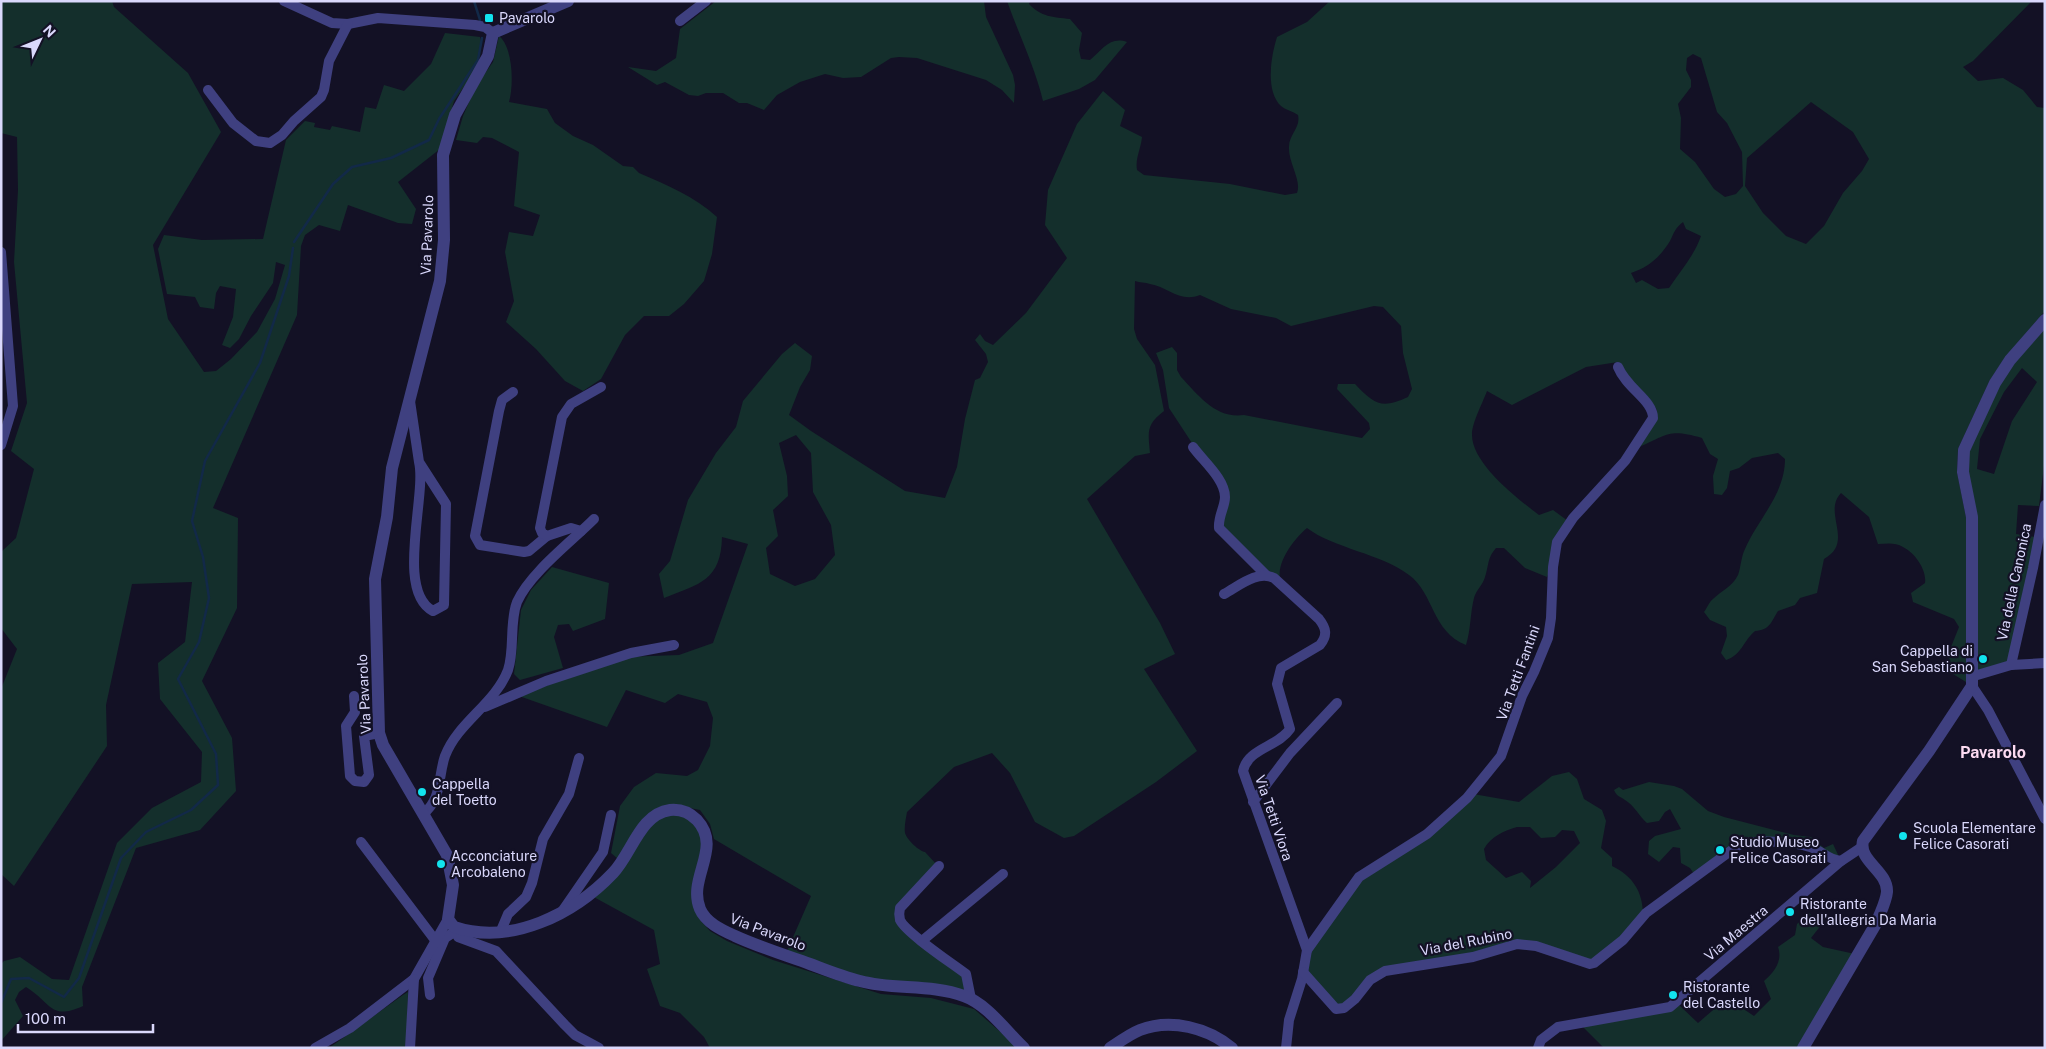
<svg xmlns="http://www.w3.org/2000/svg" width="2046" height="1049" font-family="'Public Sans',sans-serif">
<rect width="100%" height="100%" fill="#131125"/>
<g fill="#142f2c" fill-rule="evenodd">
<path d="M1,1h111l2,6 74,66 33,59 -68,113 15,74 36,53 12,-1 15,-12 26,-27 18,-33 10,-34 -9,-3 -3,21 -22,33 -12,23 -9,9 -8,-3 11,-28 3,-28 -16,-3 -4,7 -2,16 -14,-2 -5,-10 -28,-3 -9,-45 6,-14 38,5 61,-1 23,-99 19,-19 10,2 -1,4 16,3 2,-4 28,6 5,-25 11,2 8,-24 20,6 27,-27 14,-31 35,4 1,4 -3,16 1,3 -4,11 -21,30 -14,48 -42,33 18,27 -4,15 -14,-1 -50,-18 -8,26 -21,-6 -14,10 -4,11 -4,69 -84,193 25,10 -1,90 -35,73 30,57 4,53 -36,39 -64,18 -54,139 1,19c-33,15 -31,-3 -57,-19l-7,5 -4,8 8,16 -22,25v-77l3,-3 16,-4 32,22 17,1 48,-137 35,-35 49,-26 1,-30 -42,-53 -2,-36 27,-21 7,-60 -60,2 -26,121 1,41 -93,140 -13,-12v-185l16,-40 -16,-21v-76l15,-14 18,-69 -23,-18 16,-48 -13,-141 4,-72 -1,-53 -16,-4z"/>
<path d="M716,1h268l2,16 27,58 2,10 -1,18 -12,-13 -16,-10 -69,-22 -18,-1 -8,1 -30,19 -18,1 -18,-4 -25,8 -23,13 -13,15 -17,-7h-8l-16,-10h-17l-8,3 -9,-1 -24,-13 -8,3 -29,-18 28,4 20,-13 4,-29z"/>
<path d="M1007,1h23l-1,3c12,13 24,13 41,15l12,14 -3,17 2,9 9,1c12,-10 20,-24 37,-18l-32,38 -16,9 -36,12c-8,-34 -24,-66 -36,-100z"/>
<path d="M1330,1h702l-59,60 -10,6 15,14 25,-3 20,12 14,17 8,1v203l-39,45 -16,24 -32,69 -1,23 9,45v165l-18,-11 1,-19 10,-25 -5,-8 -41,-17 -2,-9 14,-10c2,-13 -10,-30 -22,-36 -8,-5 -17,-3 -25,-3l-9,-27 -28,-24c-19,20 14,49 -17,66l-7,34 -17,5 -5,7 -17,6c-7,11 -8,19 -23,20 -12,10 -13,24 -29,29l-5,-7 6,-17 -1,-9 -16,-7 -6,-8c3,-4 5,-10 9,-13 8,-8 19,-12 25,-24 3,-8 3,-18 7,-26 13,-30 40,-55 40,-90l-7,-6 -26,5 -13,10 -9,3 -3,17 -5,7 -8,-1 -1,-18 5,-17 -8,-5 -8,-16c-33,-10 -35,-3 -63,9l18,-28v-9l-8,-12 -11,-8 -20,-28 -32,5 -74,38 -25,-14c-4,11 -15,32 -15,43 -1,29 46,65 67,81l14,-5 15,11 -21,56 -22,-9 -21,-20h-8c-9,10 -7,17 -11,29 -2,8 -9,13 -11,21 -4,16 -3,31 -8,47 -34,-13 -32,-52 -57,-70 -27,-21 -76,-27 -102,-47 -12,10 -30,33 -27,50l-12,-5 -46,-45 6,-30 -59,-90 -6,-38 -7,-17 16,-6 5,6v17l4,7c18,19 35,42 63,38l118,23 8,-9 -1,-6 -32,-34 1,-5h17c20,21 27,25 53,13l4,-8 -9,-36 -2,-27 -18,-19 -9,-1 -83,20 -15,-8 -45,-9 -31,-14c-20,8 -32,-8 -50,-11 -5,-2 -10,-1 -15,-3l-1,48 3,10 18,26 9,46c-18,14 -16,20 -14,42l-15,3 -48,43 73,124 15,31 -31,15 53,82 -41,31 -82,54 -10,2 -29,-16 -25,-49 -18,-20 -38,14 -47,45c-1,6 -3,15 -2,21 2,7 14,18 20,19l12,13 -40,50 67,61 3,17 -104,-15 -76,-27 24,-55 -97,-57 -4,-15 -10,-14 -25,-5 -17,4 -40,50 -7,-6 9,-47 14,-19 22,-14 31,3 11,-6 12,-24 3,-28 -6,-16 -29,-8 -13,9 -39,-13 -19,37 -88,-31 105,-39 55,-2 34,-12 35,-99 -26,-7c-1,43 -22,47 -58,61l-5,-24 11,-13 18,-61 28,-47 20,-26 7,-26 39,-47 13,-11 17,13 -2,14 -10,17 -11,28 22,16 94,60 40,7 12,-31 8,-48 10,-39 5,-2 8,-16 -2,-8 -11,-14 5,-6 5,7 8,4 33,-32 41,-55 -22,-33 3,-35 29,-66 26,-33 22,19 -5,16 22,11c-1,12 -7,21 -5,33l7,5 86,9 55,11 12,-2c5,-12 -9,-31 -8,-46 0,-13 12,-19 9,-32 -5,-4 -13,-5 -17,-9 -16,-15 -10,-50 -4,-69l30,-15zM1693,54l8,4 16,54 10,11 15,29 1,34 -7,8 -11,3 -11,-8 -19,-27 -15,-13 1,-31 -3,-14 13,-17v-7l-5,-10 1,-12zM1811,102l42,30 16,27 -7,12 -19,22 -19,33 -18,18 -20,-8 -23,-23 -18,-27 2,-28zM1683,222l3,7 15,7c-7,20 -20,34 -32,52l-11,1 -16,-9 -6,3 -5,-10c18,-6 29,-16 39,-32 4,-8 5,-13 13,-19zM796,435l15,18 2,39 18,33 4,30 -20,24 -20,7 -25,-12 -4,-26 12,-12 -5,-26 15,-14 -1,-20 -8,-33z"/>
<path d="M499,36c14,11 15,49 10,66l38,7 8,14 18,13 20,9 30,21 10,1 6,6c28,12 55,23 78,44l-5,37 -8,27 -20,23 -15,12h-25l-19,19 -24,44 -18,12 -18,-10 -29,-32 -30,-27 8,-21 -9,-49 4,-20 24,4 7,-21 -26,-9 5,-54 -27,-14 -9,-1 -6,6 -21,-3 7,-24 13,-30 17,-24z"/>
<path d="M2045,327v131l-6,48 -21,-1 -2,29 20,3 -25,126 -35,10 -11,-223 32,-67zM2022,368l15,14 -25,39 -18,53 -17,-5 3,-30 24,-47z"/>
<path d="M552,567l57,16 -4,36 -32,12 -4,-7 -11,1 -4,12 9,31 -43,12 -6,-6 7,-64 10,-20z"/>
<path d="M1569,772l8,7 7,20 18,11 4,11 -5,27 11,10v8c21,10 31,26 31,49l-49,47 -58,-17 -151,25 -48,39 -32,-37 3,-22 41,-61 50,-35 74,-60 46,8 33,-26zM1517,827h13l11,11 14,-1 7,-7 12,1 6,12 -24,24 -26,21 1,-7 -9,-9 -16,6 -20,-18 -2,-11c7,-13 20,-18 33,-22z"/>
<path d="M1649,782l25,4 8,3 26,22 16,6 70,18 17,2 13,11 9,-4 7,15 -20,-9 -67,-10 -59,34 -4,-6 -9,-5 -1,-15 -7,-1 -14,15 -11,-8 1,-13 6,-5 26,-7 -11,-20 -5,3 -6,9 -12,2c-8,-7 -13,-18 -22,-23 -5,-4 -8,-3 -11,-10l5,-3 4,3z"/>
<path d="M670,813l21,5 14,21 -12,65 7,16 10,11 17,10 46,19 108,34 50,4 43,11 45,39h-309l-6,-11 -24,-24 -20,-7 -13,-37 13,-5 -6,-34 -62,-34 56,-72z"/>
<path d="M1809,913l13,11 -11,14 12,9 32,7 -54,94h-197l-22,-22 95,-23 21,20 29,-25 27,18 17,-17 -7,-18c10,-9 19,-20 14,-34l17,-12 2,-11z"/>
<path d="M408,992l-1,56h-78l74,-53z"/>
</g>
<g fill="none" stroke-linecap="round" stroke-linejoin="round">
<g stroke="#122948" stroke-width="2.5">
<path d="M474,1l6,19"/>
<path d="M294,242l39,-58 19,-17 39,-9 38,-18 10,-21 39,-59 4,-22"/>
<path d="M1,1003l10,-24 18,-1 35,19 15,-19 42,-120 25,-26 45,-22 27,-25 -2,-31 -38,-75 21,-37 10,-44 -6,-41 -11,-36 13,-60 55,-98 29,-87 4,-28"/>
</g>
<g stroke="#3f4080" stroke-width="10">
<path d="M284,1l48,22 16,1 30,-6 97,7 10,2 8,6"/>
<path d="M680,21l26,-20"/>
<path d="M208,90l25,33 23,18 14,2 12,-8 12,-14 27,-24 3,-7 5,-29 19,-37"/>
<path d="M1,252l12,154 -12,39"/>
<path d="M513,392l-11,8 -3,11 -24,125 5,9 44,7 5,-1 18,-15"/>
<path d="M410,401l9,61 27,42 -2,101 -11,6c-38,-20 -6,-116 -14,-149"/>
<path d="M1193,447c10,14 32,32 32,50 0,10 -7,19 -6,31l47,47"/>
<path d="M581,531l-10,-3 -24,8 -5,-3 -2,-5 22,-111 9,-13 30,-17"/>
<path d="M1224,594c15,-8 33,-24 50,-16l45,41c7,9 9,16 1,26l-39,23 -4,16 13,45c-12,18 -42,19 -47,42l64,179 -5,29 -13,41 -3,28"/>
<path d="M2011,665l22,-97 12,-63"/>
<path d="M1974,676l37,-11 34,-2"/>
<path d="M1972,686l16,24 57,109"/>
<path d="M354,696l1,16 -9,14 4,50 5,5 9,1 5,-7 -5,-39 15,-3"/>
<path d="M485,707l61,-26 85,-28 43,-8"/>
<path d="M1253,802l37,-49 47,-50"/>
<path d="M423,814c19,-14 15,-38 22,-58 13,-34 50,-52 63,-86 7,-21 1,-47 9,-68 13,-29 54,-60 77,-83"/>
<path d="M361,842l74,98"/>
<path d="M939,866l-39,42c-1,4 -1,8 0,12 6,13 53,44 66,54l5,25"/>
<path d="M563,910l40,-58 8,-37"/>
<path d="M454,927l4,10 38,14 69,74 10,10 24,13"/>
<path d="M500,933l8,-19 18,-17 6,-14 11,-44 26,-45 10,-36"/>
<path d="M923,940l80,-66"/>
<path d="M1307,950l52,-73 68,-43 40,-36 34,-42 21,-60 12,-24 14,-34 3,-20 2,-51 4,-25 16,-24 52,-57 28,-43c0,-18 -26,-29 -35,-51"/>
<path d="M1303,972l33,37 8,-1 11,-9 15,-19 15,-9 88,-14 44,-13 19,2 54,18 4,-1 29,-23 23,-27 94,-69c18,-4 52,-3 70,3 13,4 16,12 31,14"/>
<path d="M430,995l-2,-17 17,-40 9,-6"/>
<path d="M315,1048l35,-20 64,-49 34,-60"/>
<path d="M410,1048l4,-69"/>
<path d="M1538,1048l3,-8 17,-13 112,-20 171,-146 21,-14"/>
</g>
<g stroke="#3f4080" stroke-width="12">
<path d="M568,1l-75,32 -5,23 -33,59 -12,40 1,85 -4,41 -48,187 -5,49 -12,62 4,154 4,12 64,110 6,30 -5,34 6,8c57,19 120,-13 159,-54 19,-20 27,-59 57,-63 10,-1 19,2 27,10 26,28 -10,58 3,89 6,14 22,21 35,27 24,11 50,19 75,28 16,6 33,13 50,17 33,9 71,3 104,15 23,8 42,35 60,52"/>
<path d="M1110,1048c9,-6 20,-14 30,-18 31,-12 68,-2 92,18"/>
<path d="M1803,1048l74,-126c3,-9 9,-20 10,-30 1,-21 -29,-31 -24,-51l66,-90 43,-65v-169l-9,-45 1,-22 31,-67 15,-23 35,-40"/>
</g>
</g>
<g fill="#12e3ee" stroke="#131125" stroke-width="2">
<rect x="484" y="13" width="10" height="10" rx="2.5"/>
<circle cx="1983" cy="659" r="5"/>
<circle cx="422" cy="792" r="5"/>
<circle cx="1903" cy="836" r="5"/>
<circle cx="1720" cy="850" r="5"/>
<circle cx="441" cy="864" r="5"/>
<circle cx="1790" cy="912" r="5"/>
<circle cx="1673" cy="995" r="5"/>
</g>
<g text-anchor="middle" stroke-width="4.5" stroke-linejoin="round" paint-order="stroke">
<g font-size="14" fill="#dad8fc" stroke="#131125" text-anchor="start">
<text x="499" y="23">Pavarolo</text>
<text x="1973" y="656" text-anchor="end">Cappella di<tspan x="1973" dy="16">San Sebastiano</tspan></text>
<text x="432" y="789">Cappella<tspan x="432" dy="16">del Toetto</tspan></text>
<text x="1913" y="833">Scuola Elementare<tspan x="1913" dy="16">Felice Casorati</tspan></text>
<text x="1730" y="847">Studio Museo<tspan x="1730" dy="16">Felice Casorati</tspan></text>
<text x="451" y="861">Acconciature<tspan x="451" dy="16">Arcobaleno</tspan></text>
<text x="1800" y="909">Ristorante<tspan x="1800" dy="16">dell'allegria Da Maria</tspan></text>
<text x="1683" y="992">Ristorante<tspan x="1683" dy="16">del Castello</tspan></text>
</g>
<g font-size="14" fill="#dad8fc" stroke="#131125">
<text transform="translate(427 235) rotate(-88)" y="5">Via Pavarolo</text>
<text transform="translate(2014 582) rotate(-78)" y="5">Via della Canonica</text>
<text transform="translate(1518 673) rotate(-70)" y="5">Via Tetti Fantini</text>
<text transform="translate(364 694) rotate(-93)" y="5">Via Pavarolo</text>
<text transform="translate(1274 818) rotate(71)" y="5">Via Tetti Viora</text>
<text transform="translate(768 932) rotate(21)" y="5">Via Pavarolo</text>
<text transform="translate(1736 933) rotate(-40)" y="5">Via Maestra</text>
<text transform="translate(1466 942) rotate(-11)" y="5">Via del Rubino</text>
</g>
<g font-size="16" font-weight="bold" fill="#fcdaf1" stroke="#131125">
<text x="1993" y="758">Pavarolo</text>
</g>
</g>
<rect width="2046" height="1049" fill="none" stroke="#dad8fc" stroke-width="5"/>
<g transform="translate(40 40) rotate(47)" stroke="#131125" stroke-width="4" paint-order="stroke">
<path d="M0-4L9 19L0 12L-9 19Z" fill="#dad8fc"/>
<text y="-8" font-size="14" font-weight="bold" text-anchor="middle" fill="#dad8fc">N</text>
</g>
<path d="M18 1024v8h135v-8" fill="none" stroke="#dad8fc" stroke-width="2.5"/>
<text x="25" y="1024" font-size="15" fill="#dad8fc" stroke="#131125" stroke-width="4" paint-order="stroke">100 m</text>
</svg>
